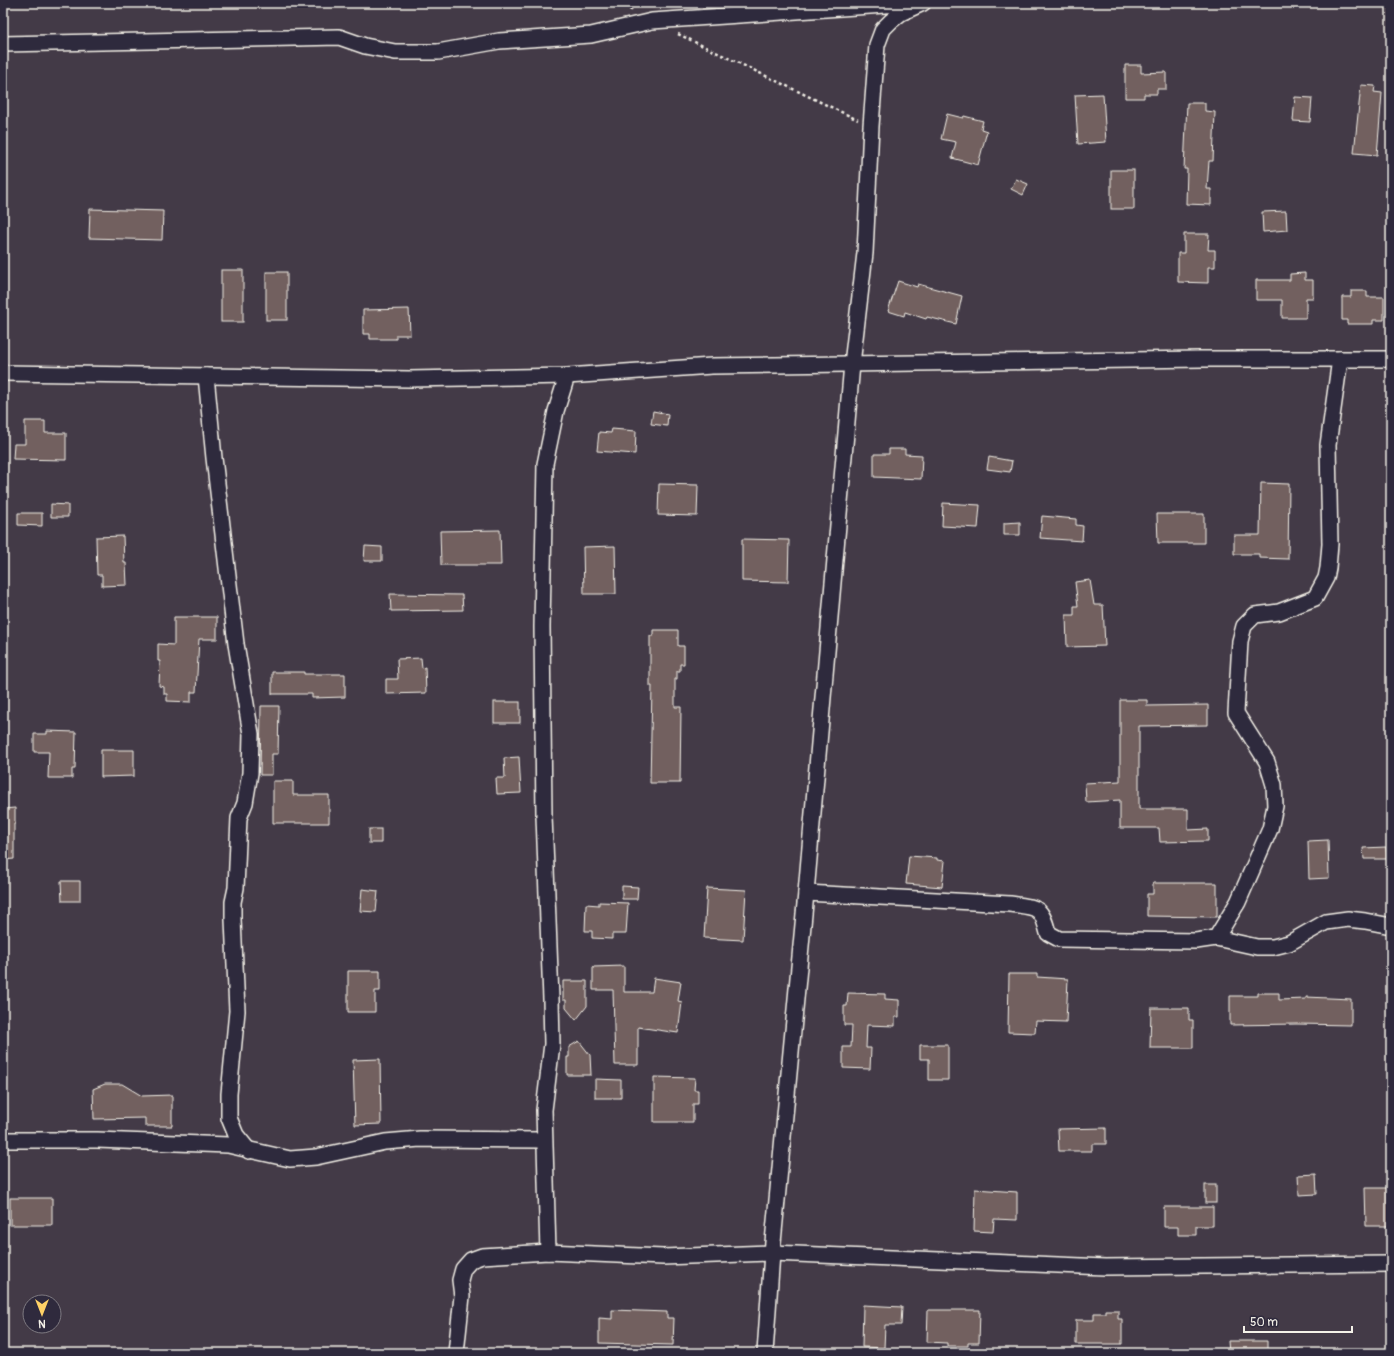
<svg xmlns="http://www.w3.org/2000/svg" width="1394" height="1356" font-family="Pangolin,sans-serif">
<rect width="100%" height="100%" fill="#433a47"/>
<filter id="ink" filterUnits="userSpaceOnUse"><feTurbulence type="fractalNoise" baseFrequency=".025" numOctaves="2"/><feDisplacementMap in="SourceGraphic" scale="8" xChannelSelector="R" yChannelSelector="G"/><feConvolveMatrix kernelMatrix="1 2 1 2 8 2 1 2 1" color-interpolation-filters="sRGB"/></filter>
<g filter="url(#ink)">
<g fill="#72605f" stroke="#f4f1e8">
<path d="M1125,65h16v8l25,-1v17h-9v5h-13v4h-19z"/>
<path d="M1361,85l14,1 -1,6 8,1 -5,62 -23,-2z"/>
<path d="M1103,94l3,48 -28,2 -3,-49z"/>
<path d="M1295,97l17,1 -2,24 -17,-1z"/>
<path d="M1187,103h18v8l10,1 -2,49h-4l-2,28h4v16l-25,-1 1,-35h-3z"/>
<path d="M947,114l16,4 1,-2 19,5 -2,8 6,2 -9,34 -26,-7 4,-16 -15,-3z"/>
<rect x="1111" y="170" width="23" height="39"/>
<path d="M1016,179l12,5 -5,11 -12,-6z"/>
<path d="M90,209l73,2 -1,29 -73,-2z"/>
<path d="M1286,211l1,19 -24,2 -1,-20z"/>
<path d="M1184,234h25l-1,16h7v17h-7v16l-30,-1v-29h6z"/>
<rect x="221" y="270" width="22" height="52"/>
<rect x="266" y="272" width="21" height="48"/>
<path d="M1305,273v7h8v18h-7v20h-24v-18h-26v-20h34v-6z"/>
<path d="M898,281l19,6 1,-3 44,12 -6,28 -29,-7 -1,2 -21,-7 -1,4 -16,-5z"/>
<path d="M1351,291h16v6h17v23h-11v4h-26v-4h-5v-23h9z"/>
<path d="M409,309l1,26h-14v4h-26v-5h-7v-24z"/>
<path d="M653,411l15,3 -1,12 -16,-2z"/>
<path d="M25,421h20v12h21v27l-53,-1 1,-15h11z"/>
<path d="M612,429l24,2 -1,23 -38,-3 2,-19 12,1z"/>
<path d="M889,449h16v5l17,1 -1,24 -47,-2v-23h15z"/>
<path d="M989,457l23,4 -2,11 -23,-3z"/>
<path d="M1261,483l28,1 -1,75 -29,-1v-4h-25v-19h26z"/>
<path d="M659,484l39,1 -1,31 -39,-1z"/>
<path d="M943,503l37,2 -2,23 -36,-2z"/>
<path d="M51,504l17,1v12h-17z"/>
<path d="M18,513h24v13l-24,-1z"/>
<path d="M1157,514h47v29h-46z"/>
<path d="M1042,516l34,3v6l7,1 -1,15 -42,-3z"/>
<path d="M1020,522v13h-16v-12z"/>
<path d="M500,530l1,35h-60l-1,-34z"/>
<path d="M123,536l1,27h2l1,22 -25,1v-11h-5l-1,-38z"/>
<path d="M742,539l47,1 -1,42 -46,-1z"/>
<path d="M365,546l17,1v14h-18z"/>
<path d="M615,546l1,48h-32l-1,-47z"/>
<path d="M1090,580l4,25h9l2,41 -38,1 -1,-32h8v-9h4l-3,-24z"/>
<path d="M390,594l72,1 1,15 -72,1z"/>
<path d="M174,617h43v22h-18l-3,53h-5v10l-24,-1v-7h-3v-7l-5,-1 1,-25h-2v-17l16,1z"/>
<path d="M653,630h25v16h6v18h-4v7h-3v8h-2v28h6l-1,76h-30l2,-97h-2v-50h3z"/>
<path d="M421,658l1,10 3,-1 1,26 -40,1v-15h12l-1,-20z"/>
<path d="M272,672h32v2h41v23l-33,1v-4h-40z"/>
<path d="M1120,700h27v6l61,-1v20l-69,1v83h49v21l20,-1v12l-48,1 -1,-14h-39v-28l-34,2 -1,-19 35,-2z"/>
<rect x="494" y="702" width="26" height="21"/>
<path d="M261,706h18l-1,48h-6v21h-12z"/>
<path d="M47,731l29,1 -1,37h-3v9h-24l1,-26h-15v-18h13z"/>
<path d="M101,750h33v26l-33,1z"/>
<path d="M519,757l2,36 -24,1 -1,-16h9l-1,-20z"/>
<path d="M273,781h20v14h36v28h-56z"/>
<path d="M15,808v16h-1v35l-11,1v-51z"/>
<rect x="369" y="829" width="12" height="14"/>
<path d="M1328,840l1,38 -20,1 -1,-38z"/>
<path d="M1386,847l1,12h-23l-1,-11z"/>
<path d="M909,856l28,2v2l8,1 -3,26 -36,-3z"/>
<path d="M61,881h19v20h-18z"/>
<path d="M1153,883h64v34l-70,-1v-22h6z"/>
<path d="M622,886l16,1 -1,12h-15z"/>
<path d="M707,888l39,2 -3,50 -39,-2z"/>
<path d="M362,889l16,2 -2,21 -16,-1z"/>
<path d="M599,902l29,1 -2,31h-14v5l-20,-1v-7h-7l1,-27 13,1z"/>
<path d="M624,966v26h28l2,-14 27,4 -3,19 4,1 -4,31 -40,-6v38h-23l-2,-75h-20v-23z"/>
<path d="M348,971h32v20h-5v21h-27z"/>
<path d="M1009,974h28v3l31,2 -2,43 -30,-1 -1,12 -27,-1z"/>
<path d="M563,981h24v25l-11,14 -10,-12v-8h-3z"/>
<path d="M848,993l37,1v5l14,1v17h-4v9l-28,-1 -1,23h5l-1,21 -27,-1v-21h8l1,-22h-8v-19h3z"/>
<path d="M1257,993h22v7l27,-1v-2l45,2v26l-54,-1 -67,1v-29h27z"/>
<path d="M1151,1008h38v12h4v28h-43z"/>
<path d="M579,1041l11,14 1,20h-24v-18h2v-10z"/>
<path d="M920,1045h28v35h-19v-21h-9z"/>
<path d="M380,1059l1,65 -26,1 -2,-65z"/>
<path d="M654,1077l41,1 -1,12h4v14h-5v18h-39z"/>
<path d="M595,1079l26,1v18h-26z"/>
<path d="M105,1084h17l20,12 30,-1v31h-27v-8l-51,1 -1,-30z"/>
<path d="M1106,1128v16h-14v7h-33l-1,-22z"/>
<path d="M1316,1174l1,20 -18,1 -1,-20z"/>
<rect x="1205" y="1185" width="11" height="18"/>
<path d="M1365,1188h26v38h-25z"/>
<path d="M975,1189l42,3v28l-23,-1 -1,13 -19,-1z"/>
<rect x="10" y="1198" width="42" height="27"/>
<path d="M1164,1207h49v19h-17v9h-18v-8h-14z"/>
<path d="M863,1305l39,2 -1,18h-16l-1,23 -22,-1z"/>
<path d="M612,1310l55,2v6h7l-1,27 -74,-2v-25l13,1z"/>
<path d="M928,1310h52l-1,33h-11v3h-21v-3l-20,-1z"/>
<path d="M1105,1310h13v9h4v25h-46v-24h18v-7h11z"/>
<path d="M1228,1341h39v12h-38z"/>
</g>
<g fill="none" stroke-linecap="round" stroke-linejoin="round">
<defs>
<g id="minor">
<path d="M3,44l336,-7 26,9 30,6h43l61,-11 92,-6 61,-14 262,-18"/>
<path d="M3,373l407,6 157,-3 145,-10 489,-7h190"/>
<path d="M206,376l8,82 22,186 15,90 -1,39 -5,30 -6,15 -3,70 -3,14v17l4,92 -8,83v24l7,17 13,16"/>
<path d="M806,893l204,11c27,4 31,1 38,29l11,6 137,2 20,-3 41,9h16l16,-4 37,-21 22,-3 17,2 26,5"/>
<path d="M1216,938l22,-36 32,-73 5,-23 -1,-21 -7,-23 -31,-49 4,-72 4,-15 11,-11 24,-3 36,-14 11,-20 2,-10 2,-24 -2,-99 12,-86"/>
<path d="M3,1140h94l131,5 62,14 26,-2 69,-15 35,-3 124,1"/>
<path d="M548,1252l-4,-142 8,-66 -1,-45 -7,-183 -2,-189 3,-163 11,-53 11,-35"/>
<path d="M456,1353l6,-57 -2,-16 3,-11 8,-9 11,-4 66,-4 115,5 109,-4 333,14 286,-3"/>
<path d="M765,1353l7,-100 34,-360 46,-529 13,-111 6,-127 6,-81 6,-16 8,-8 10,-8 22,-10"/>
</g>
</defs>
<use href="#minor" stroke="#f4f1e8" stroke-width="18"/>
<g stroke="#f4f1e8" stroke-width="2.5" stroke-dasharray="3 3" stroke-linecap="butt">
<path d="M619,3l14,8"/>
<path d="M678,34l180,86"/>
</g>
<use href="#minor" stroke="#2f2a3d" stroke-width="15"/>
</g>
</g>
<rect width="1394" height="1356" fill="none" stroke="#2f2a3d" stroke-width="16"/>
<rect x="8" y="8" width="1378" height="1340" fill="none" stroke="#f4f1e8" stroke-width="1.5" filter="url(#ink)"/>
<g transform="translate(42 1314) rotate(180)"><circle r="19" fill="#2f2a3d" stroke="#7e7a81"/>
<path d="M0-3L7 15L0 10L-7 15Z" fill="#ffd166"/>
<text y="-6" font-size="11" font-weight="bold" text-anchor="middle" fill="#f4f1e8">N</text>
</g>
<path d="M1244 1326v6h108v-6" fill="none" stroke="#f4f1e8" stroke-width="2"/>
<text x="1250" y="1326" font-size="12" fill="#f4f1e8" stroke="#2f2a3d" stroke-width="3" paint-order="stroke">50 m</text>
</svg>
